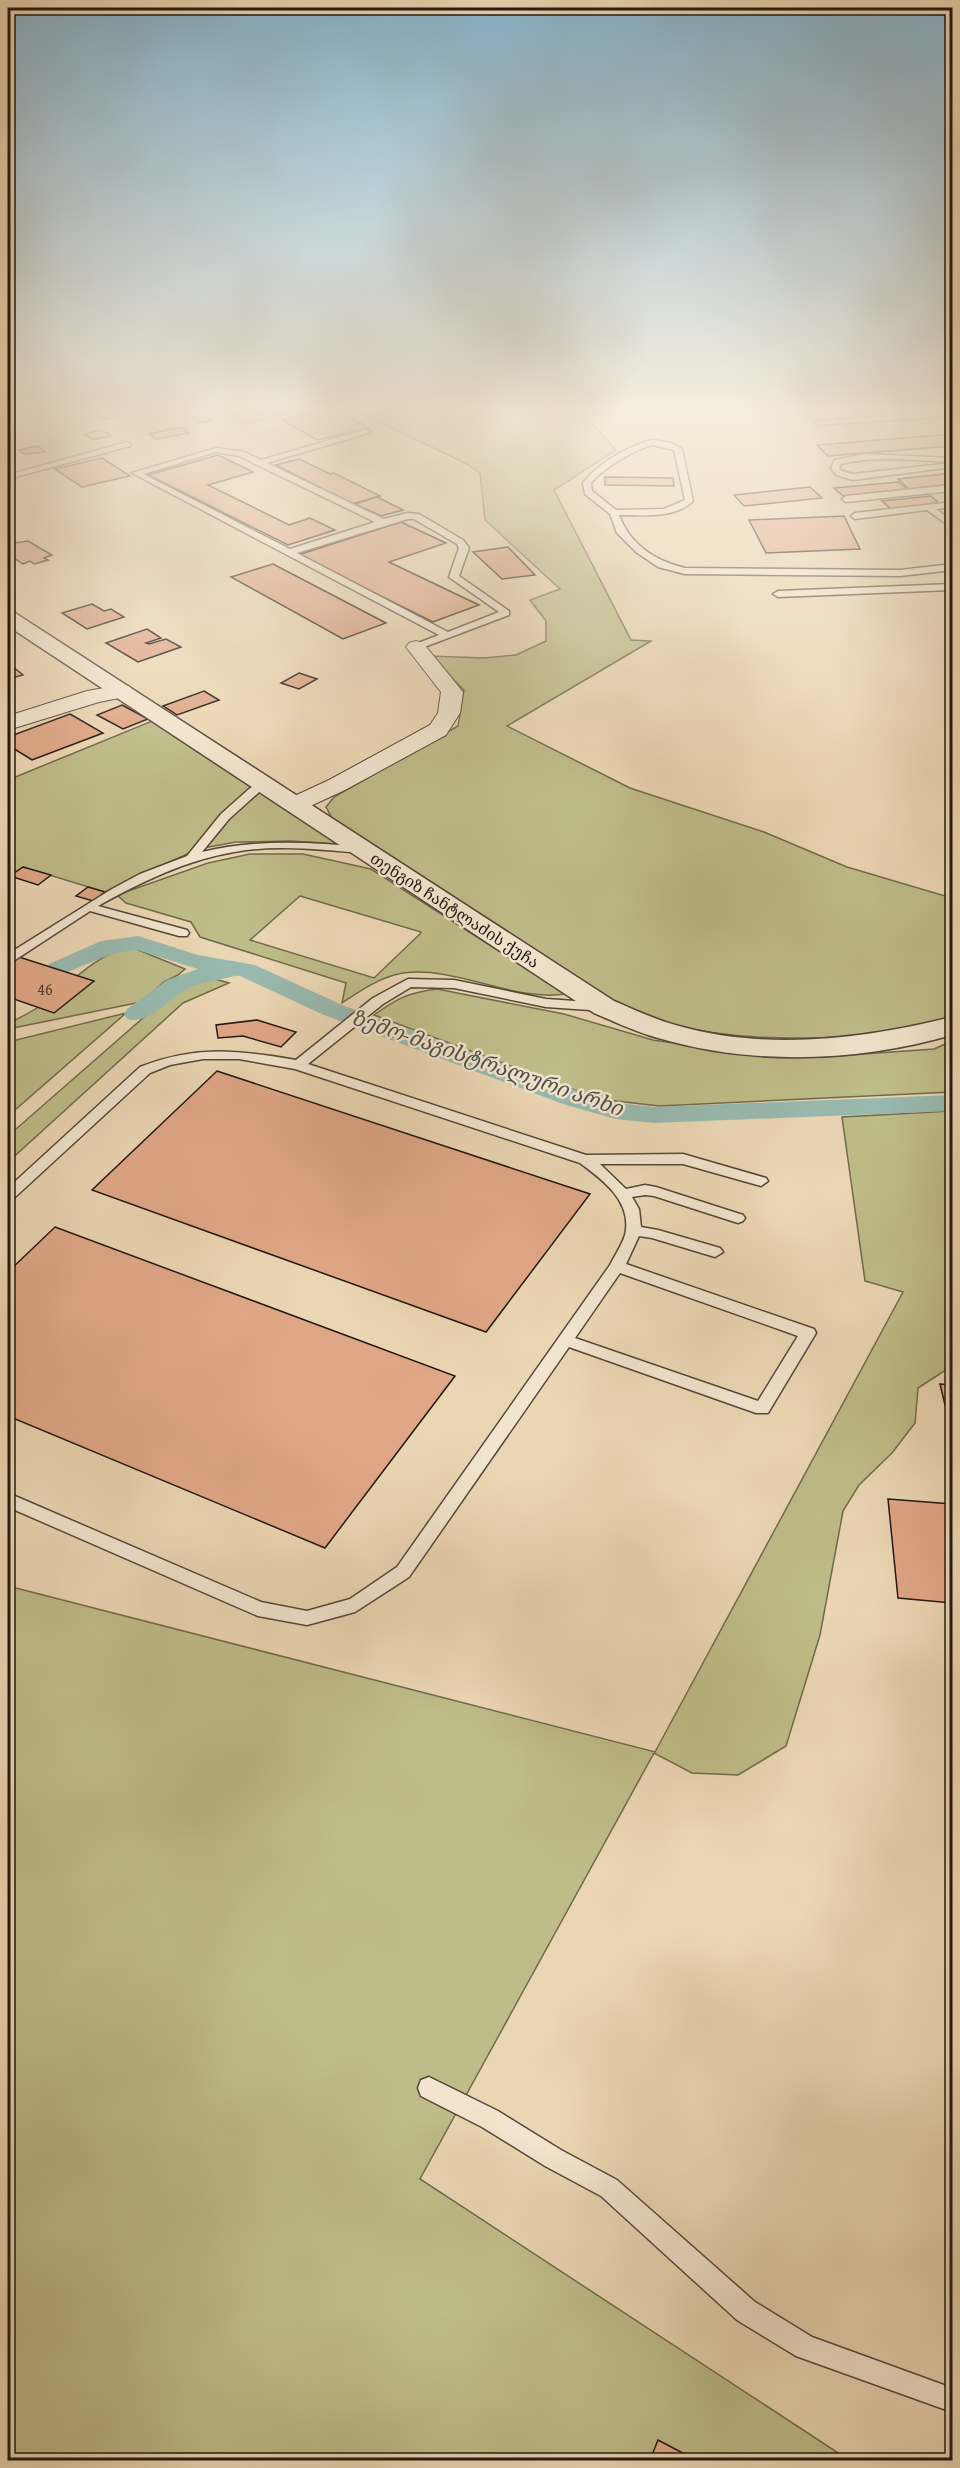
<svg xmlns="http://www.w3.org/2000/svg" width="960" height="2468" font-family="'Gentium Book Plus','Noto Serif Georgian',serif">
<rect width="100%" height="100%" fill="#ebd6b3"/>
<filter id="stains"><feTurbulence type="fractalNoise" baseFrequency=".00333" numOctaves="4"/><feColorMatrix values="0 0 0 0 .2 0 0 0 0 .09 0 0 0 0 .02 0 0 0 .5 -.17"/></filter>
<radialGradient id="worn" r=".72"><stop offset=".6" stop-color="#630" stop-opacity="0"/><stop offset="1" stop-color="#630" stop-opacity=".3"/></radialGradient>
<g fill="#bebc88" stroke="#706a4d" stroke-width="1.5" fill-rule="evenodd">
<path d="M225,412h76l-55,12z"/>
<path d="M358,412h224l34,38 -62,40 77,150 20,1 -144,85 123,62 134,44 83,35 105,31v120c-77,24 -203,27 -283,6 -17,-4 -35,-13 -51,-20l-286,-186 -6,-11 8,-10 124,-71 6,-36 -35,-34 55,2 32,-3 30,-14v-20l-16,-21 30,-11 -75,-69 -5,-47 -15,-10z"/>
<path d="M157,719l181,125 -47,-3 -55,1 -38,7 -93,43 -82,-25 -13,9 -2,-1v-95z"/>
<path d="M250,854h53l68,15 195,125c-55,8 -107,-28 -163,-21 -21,3 -43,18 -61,30l4,-20 -146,-46 -9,-15 -65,-19 -9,-8 91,-32zM300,896l121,36v1l-47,45 -124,-38z"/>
<path d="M124,948l12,1 49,20 -7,6 -14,7 -23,20 -133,27v-5c10,-6 22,-11 32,-18 27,-19 52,-48 84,-58z"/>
<path d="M211,978l18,5 -46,20 -175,159v-26l151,-132 26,-21z"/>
<path d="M437,989l127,25 89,26 80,12 87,5 114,-8 18,-8v51l-293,14 -60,-7 -225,-84c24,-17 33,-22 63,-26z"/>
<path d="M126,1013l-118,103v-74z"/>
<path d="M952,1111v255l-34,22 -3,35 -23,30 -33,32 -16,26 -23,124 -34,111 -48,29 -46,-2 -38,-20 -234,426 429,281h-841v-874l647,166 248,-460 -38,-11 -23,-164z"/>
</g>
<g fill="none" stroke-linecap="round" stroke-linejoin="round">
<path fill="#98b9af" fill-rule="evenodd" d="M138,936l60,19 57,10 87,40 242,88 34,10 36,4 298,-12v16l-298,12 -38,-4 -50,-14 -242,-90 -84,-39c-7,-1 -10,2 -18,3 -12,3 -24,4 -35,10 -20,10 -37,36 -60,30l-3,-5 3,-5 40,-29 31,-11 -61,-19 -23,3 -56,23 -9,-2 -3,-5 3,-5 52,-23z"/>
</g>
<g fill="#e0a787" stroke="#221712" stroke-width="1.5">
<path d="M97,412h20l4,4 -16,3z"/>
<path d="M316,412h24l29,16 -52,12 -35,-20z"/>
<path d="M204,415l8,6 -13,2 -7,-6z"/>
<path d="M182,427l7,6 -33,6 -7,-5z"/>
<path d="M102,430l9,6 -18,4 -9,-6z"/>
<path d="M952,434v12l-124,10 -11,-11z"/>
<path d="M38,446l7,6 -21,2 -5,-4z"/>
<path d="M218,455l35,17 -45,13 81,40 21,-7 25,12 -47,15 -140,-70z"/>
<path d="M102,458l28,18 -48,11 -27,-18z"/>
<path d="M299,459l31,15 4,-1 46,23 -28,8 -76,-39z"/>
<path d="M952,473v11l-43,5 -11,-10z"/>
<path d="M605,477l68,1 1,8 -69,-1z"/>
<path d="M898,482l9,7 -64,7 -9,-8z"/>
<path d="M810,487l12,11 -78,8 -10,-11z"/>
<path d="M931,496l9,8 -49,5 -9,-8z"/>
<path d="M377,497l26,13 -22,6 -26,-12z"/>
<path d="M844,516l16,33 -94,4 -17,-33z"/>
<path d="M401,522l45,21 -57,19 90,43 -46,17 -135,-67z"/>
<path d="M28,541l24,14 -8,3 4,2 -14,4 -4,-3 -7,3 -15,-10v-10z"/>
<path d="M508,547l27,28 -33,4 -29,-27z"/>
<path d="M273,564l113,59 -43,16 -112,-62z"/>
<path d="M92,604l12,7 7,-2 13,8 -37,12 -25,-16z"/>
<path d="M147,629l14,9 -15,5 3,1 17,-5 15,8 -43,15 -32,-19z"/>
<path d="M12,666l11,9 -15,4v-12z"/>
<path d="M299,673l18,6 -18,10 -18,-6z"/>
<path d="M204,691l15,9 -42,15 -14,-9z"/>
<path d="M122,705l26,14 -25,10 -26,-14z"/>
<path d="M70,714l33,19 -71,27 -24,-15v-8z"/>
<path d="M23,867l28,8 -13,10 -28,-9z"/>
<path d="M88,887l17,5 -12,9 -17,-5z"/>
<path d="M19,957l75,24 -40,32 -46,-16v-31z"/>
<path d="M257,1020l39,12 -15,15 -38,-11 -25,2 -2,-13z"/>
<path d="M217,1071l373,123 -104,138 -394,-142z"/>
<path d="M55,1227l400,149 -130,172 -317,-132v-144z"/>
<path d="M940,1384l12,1v49z"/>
<path d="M888,1499l64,5v99l-54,-5z"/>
<path d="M658,2440l38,20h-46z"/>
</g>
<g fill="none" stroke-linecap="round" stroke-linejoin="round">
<defs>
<g id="service">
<path d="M952,412v4l-134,9 -4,-2 4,-2z"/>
<path d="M365,430l7,2 -105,31 117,56 24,-6 11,1 44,26 6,8 -10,28 50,35v4l-90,34h-6v-4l26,-10 -307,-162 84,-25 28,4 17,8zM216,452l23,4 136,66 -85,27 -147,-75zM408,519h6l43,25 2,4 -10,29 50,35 -51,20 -151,-79z"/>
<path d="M653,440l18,3 11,6 11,52c-18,18 -50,14 -74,14 11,30 37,46 66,53l215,2 52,-6v6l-52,6 -215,-2 -27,-7 -22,-15 -19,-19 -7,-19 -25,-20 -2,-11c13,-18 48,-39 70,-43zM653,445l21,5 11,50 -21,9 -48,1 -24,-19 -1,-8c10,-13 45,-35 62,-38z"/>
<path d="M127,442l4,2 -1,2 -122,33v-4z"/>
<path d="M866,454l86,4v4c-37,-1 -74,-7 -111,2l-2,4 3,3 11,3 99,-11v4l-99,13 -17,-5 -5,-7 4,-8z"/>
<path d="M952,485v6l-106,11 -4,-3 4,-3z"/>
<path d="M952,502v5l-16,2 16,12v7l-25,-18 -72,9 -4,-3 4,-3z"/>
<path d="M952,584v6l-174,7 -5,-3 5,-3z"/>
<path d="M263,780l6,3 -2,2 -38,34 -27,33c54,-13 106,-10 161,-5l6,3 -6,3c-42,-3 -87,-9 -129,-1 -48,8 -93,30 -136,54l89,24 2,3 -2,3h-8l-89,-25 -78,51 -4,1v-9l104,-65 28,-15 47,-18 34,-42 28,-25z"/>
<path d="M408,979l46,1 92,19 58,4 7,4 -7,4 -58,-4 -92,-19 -43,-1 -28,17 -75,60 278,91 97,-1 83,24 2,3 -7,5 -78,-22h-83l26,25 19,-4 11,2 87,28 2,3 -2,3 -5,2 -84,-27 -9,-1 -13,2 7,12 2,18 17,3 62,18 3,4 -8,5 -63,-19 -13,-2 -13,28 188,65 2,4 -48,80h-12l-187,-66 -160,230 -54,35 -48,13 -49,-9 -250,-109v-14l253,109 46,9 43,-12 47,-32 213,-302c5,-10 12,-20 15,-30 8,-33 -22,-55 -45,-72l-285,-94 -56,-10h-36l-33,6 -20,8 -137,126 -5,2v-13l132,-121c56,-22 98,-17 156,-7l77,-62zM620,1273l178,63 -40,65 -183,-63z"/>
<path d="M429,2077l69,34 63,39 56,30 138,122 57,35 140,51v24l-156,-56 -59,-36 -136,-124 -56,-30 -63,-39 -61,-31 -3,-8 3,-8z"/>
</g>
<g id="minor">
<path d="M416,641l7,2 40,49 -3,21 -14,22 -101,55 -41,19 -8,2 -8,-2 -4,-5 4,-5 41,-19 101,-55 8,-12 3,-21 -35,-45 3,-4z"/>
<path d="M121,685l8,1 3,5 -3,5 -30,6 -91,28v-14l79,-25z"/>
</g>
<path id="tertiary" d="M8,611l7,2 599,388c21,9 42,19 65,25 88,25 185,13 273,-9v18c-94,27 -199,31 -294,3 -22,-6 -43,-16 -64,-25l-586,-387z"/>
</defs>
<use href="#service" stroke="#54473a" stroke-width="3"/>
<use href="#minor" stroke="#54473a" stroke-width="2"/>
<use href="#tertiary" stroke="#54473a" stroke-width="3"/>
<use href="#service" fill="#f2e4ce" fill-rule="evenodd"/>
<use href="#minor" fill="#f2e4ce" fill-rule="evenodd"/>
<use href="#tertiary" fill="#f2e4ce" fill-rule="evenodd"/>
</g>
<linearGradient id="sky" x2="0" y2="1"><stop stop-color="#88b6d1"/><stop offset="0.54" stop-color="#f6eddd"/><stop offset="1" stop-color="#f6eddd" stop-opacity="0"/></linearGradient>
<rect width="960" height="758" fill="url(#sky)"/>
<g text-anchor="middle" stroke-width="5" stroke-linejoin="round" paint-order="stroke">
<g font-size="16" fill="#221712" stroke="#f2e4ce">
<text transform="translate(455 910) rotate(33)" y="6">თენგიზ ჩანტლაძის ქუჩა</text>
</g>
<g font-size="16" fill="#523b2f">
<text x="45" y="995">46</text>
</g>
<g font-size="21" font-style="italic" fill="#4b5049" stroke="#f2e4ce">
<text transform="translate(487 1063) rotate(19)" y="7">ზემო-მაგისტრალური არხი</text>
</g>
</g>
<rect width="960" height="2468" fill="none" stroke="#ebd6b3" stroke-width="30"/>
<rect x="9" y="9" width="942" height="2450" fill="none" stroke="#221712" stroke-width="3"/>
<rect x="15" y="15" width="930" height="2438" fill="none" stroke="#221712" stroke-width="1.5"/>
<rect width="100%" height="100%" filter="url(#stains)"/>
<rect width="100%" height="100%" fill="url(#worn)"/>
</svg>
